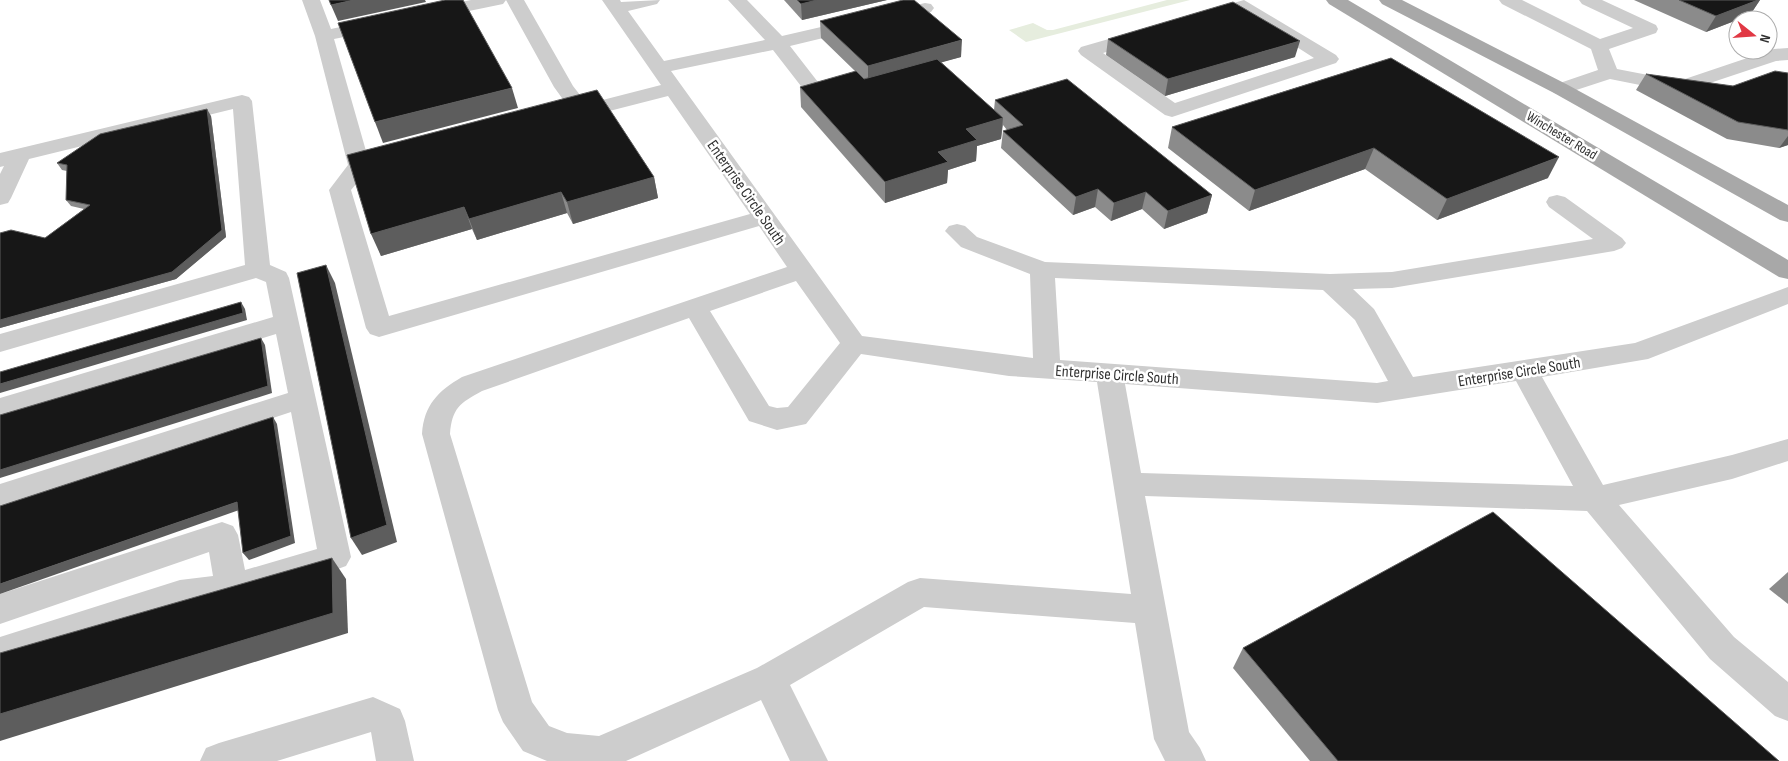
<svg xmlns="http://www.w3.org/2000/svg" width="1788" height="761" font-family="'Sofia Sans Condensed',sans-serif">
<rect width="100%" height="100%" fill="#fff"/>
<path fill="#e6edde" d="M1167,0h23l-164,42 -17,-12 24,-7 14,7h6z"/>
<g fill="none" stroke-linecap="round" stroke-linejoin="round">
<g fill="#cdcdcd" fill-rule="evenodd">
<path d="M302,0h18l11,29 47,-10 6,2 3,4 -3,4 -50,10 34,119 9,-3 8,2 3,5 -3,5 -18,4 -16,19 38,126 361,-102 -82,-118 -86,22 -7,-2 -21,-29 -48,-87h18l49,86 14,18 74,-19 -59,-85h18l1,2 39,-2 -3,4 -29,7 36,50 101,-21 -37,-40h19l35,36 143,-33 6,1 3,4 -3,4 -141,34 31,40 -3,4 -7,2 -7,-2 -31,-40 -102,21 191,265 171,22 -3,-84 -69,-27 -16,-16 4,-5 8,-2 8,2 12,11 68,25 285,12 62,-2 201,-33 -44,-32 -3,-5 3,-5 8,-2 8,2 57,41 4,5 -4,5 -8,3 -222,37 -39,1 21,20 39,68 222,-34 153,-56v17l-140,55 -106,18 61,108 129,-30 56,-16v22l-56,18 -113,26 115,132 54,45v39l-13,-5 -65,-57 -123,-148 -442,-15 44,236 11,16 6,13h-41l-11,-22 -19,-116 -211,-16 -134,78 38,76h-38l-29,-61 -135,61h-79l-24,-10 -20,-29 -5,-12 -76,-276c2,-29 16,-43 40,-57l325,-110 -28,-41 -380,111 -9,-3 -4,-6 -37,-138 19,-25 -33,-129zM1055,278l268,12 32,30 33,61 -11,2 -317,-23zM796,281l44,62 -52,64 -11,1 -8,-2 -59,-95zM689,318l60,103 28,9 29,-6 55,-70 148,22 88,6 34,212 -211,-16 -12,4 -151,86 -158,68 -32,-3 -18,-7 -17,-24 -82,-268c2,-26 10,-31 32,-43zM1516,381l57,105 -432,-13 -16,-89 252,19z"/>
<path d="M471,0h35l-3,4 -73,15 -6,-1 -3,-4 3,-4z"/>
<path d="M1244,0l92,55 3,4 -3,4 -164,54 -7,-2 -84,-60 -3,-4 3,-4zM1241,11l73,47 -139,45 -72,-50z"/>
<path d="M1499,0h23l78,39 33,-11 -51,-24 -3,-4h23l54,25 2,4 -2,4 -47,16 8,20 62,12 95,-32 14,-1v12l-12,1 -96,32 -70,-14 -49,16 -7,-2 -3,-4 3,-4 44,-15 -7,-21 -89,-45z"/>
<path d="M242,95l7,2 3,4 18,164 16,7 3,6 62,279 -5,9 -11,4 -103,32 -52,6 -180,61v-32l180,-57 33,-4 -4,-24 -209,72v-30l222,-72 11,4 5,9 7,35 72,-21 -26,-137 -291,96v-24l288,-91 -12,-59 -276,84v-20l273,-81 -7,-35 -10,-4 -256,74v-18l245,-69 -12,-156 -204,50 -18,39 -3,5 -8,2v-31l4,-8 -4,1v-14z"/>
<path d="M373,697l27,12 5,12 9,40h-38l-5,-29 -94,29h-77l6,-13 13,-5z"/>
</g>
<g fill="#a8a8a8" fill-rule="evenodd">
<path d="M1326,0h22l440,260v19l-9,-2 -450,-273z"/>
<path d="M1379,0h23l166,85 220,120v17l-8,-2 -226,-127 -172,-89z"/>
</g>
</g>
<g fill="#8b8b8b">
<path d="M784,0h103l-85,20z"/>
<path d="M1634,0h126l-10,15 -44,17z"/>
<path d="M820,21l141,36 -20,5 53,48 1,-10 217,95 -5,18 -43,16 -22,-20 -31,12 -16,-14 -22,8 -72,-67 2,-17 4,-1 -4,-5 -2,14 -24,7 -1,15 -28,9 -1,13 -62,20 -84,-96 -1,-20 56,-15 -35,-34z"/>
<path d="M1108,39l187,18 -130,39 -59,-41z"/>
<path d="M1391,58l157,120 -111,42 -72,-51 -116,42 -81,-63 4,-21z"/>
<path d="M1788,73v72l-9,3 -52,-9 -91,-49 10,-16 87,12z"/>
<path d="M211,116l15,121 -50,42 -176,49v-95l45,5 39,-29 -13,-3 -5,-6 1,-29 -5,-1 -5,-7z"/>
<path d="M347,155l307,22 4,21 -85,26 -6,-11 -90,27 -5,-11 -91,27z"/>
<path d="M1788,572v32l-19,-15z"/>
<path d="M1243,648l536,113h-469l-77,-93z"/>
</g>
<g fill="#5d5d5d">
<path d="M354,0h71l1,2 -88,19 -7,-16z"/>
<path d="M817,0h70l-85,20 -1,-16z"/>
<path d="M1758,0h2l-10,15 -44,17 10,-16z"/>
<path d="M962,40l-1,17 -93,26v-17z"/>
<path d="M1300,41l-5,16 -130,39 3,-17z"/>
<path d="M512,88l6,20 -135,35 -8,-21z"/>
<path d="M207,109l4,7 15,121 -50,42 -176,49v-8z"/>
<path d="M1003,118l-2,21 -24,7 -1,15 -28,9 -1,13 -62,20v-21l53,-30 28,-23z"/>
<path d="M1788,136v9l-9,3z"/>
<path d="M1374,148l-9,21 -116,42 6,-21z"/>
<path d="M1559,157l-11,21 -111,42 10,-21z"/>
<path d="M654,177l4,21 -85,26 -6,-22z"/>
<path d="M1098,189l-3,18 -22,8 3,-18z"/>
<path d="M561,192l6,21 -90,27 -8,-21z"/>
<path d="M1146,192l-4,17 -31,12 3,-18z"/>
<path d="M1212,195l-5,18 -43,16 4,-18z"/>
<path d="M464,207l8,22 -91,27 -10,-22z"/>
<path d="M326,265l9,18 62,259 -35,13 -11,-17z"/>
<path d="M241,302l4,7 2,11 -247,73v-9z"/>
<path d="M261,338l4,7 7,48 -272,85v-8z"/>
<path d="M273,417l4,7 18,119 -46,17 -6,-7z"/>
<path d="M237,502l5,7 -242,85v-10z"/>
<path d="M332,558l14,21 2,54 -348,108v-27z"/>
</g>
<g fill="#171717" stroke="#5d5d5d">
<path d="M329,0h25l-23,5z"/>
<path d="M445,0h18l49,88 -137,34 -37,-99z"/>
<path d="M797,0h20l-16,4z"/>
<path d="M903,0h11l48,40 -94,26 -48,-45z"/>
<path d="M1679,0h79l-42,16z"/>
<path d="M1233,2l67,39 -132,38 -60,-40z"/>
<path d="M1391,58l168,99 -112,42 -73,-51 -119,42 -83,-63z"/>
<path d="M937,59l66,59 -37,11 11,11 -39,12 10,10 -63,20 -85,-95 56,-16 8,8z"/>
<path d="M1775,71l13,2v57l-50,-8 -92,-48 87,12z"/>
<path d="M1067,79l145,116 -44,16 -22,-19 -32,11 -16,-14 -22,8 -73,-66 20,-6 -28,-25z"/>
<path d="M597,90l57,87 -87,25 -6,-10 -92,27 -5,-12 -93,27 -24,-79z"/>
<path d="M207,109l15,121 -50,42 -172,48v-87l11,-3 34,8 45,-33 -24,-5 1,-35 -10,-2 43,-29z"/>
<path d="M326,265l61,260 -36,13 -54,-265z"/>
<path d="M241,302l2,11 -243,71v-12z"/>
<path d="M261,338l7,48 -268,84v-55z"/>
<path d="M273,417l18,119 -48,17 -6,-51 -237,82v-78z"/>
<path d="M1493,512l286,249h-441l-95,-113z"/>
<path d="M332,558l1,55 -333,101v-61z"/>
</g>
<g text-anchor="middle" stroke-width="5" stroke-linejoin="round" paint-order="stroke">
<g font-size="14" fill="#303030" stroke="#fff">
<text transform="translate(1562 135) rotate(31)" y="5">Winchester Road</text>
</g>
<g font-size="16" fill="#303030" stroke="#fff">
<text transform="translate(747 192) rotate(55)" y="6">Enterprise Circle South</text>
<text transform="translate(1519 371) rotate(-9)" y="6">Enterprise Circle South</text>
<text transform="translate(1117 374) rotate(4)" y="6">Enterprise Circle South</text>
</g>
</g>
<g transform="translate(1753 35) rotate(107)"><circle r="24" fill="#ffffff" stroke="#acacac"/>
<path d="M0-4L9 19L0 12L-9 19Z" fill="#e13844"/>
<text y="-8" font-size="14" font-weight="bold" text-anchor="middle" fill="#303030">N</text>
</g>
</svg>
